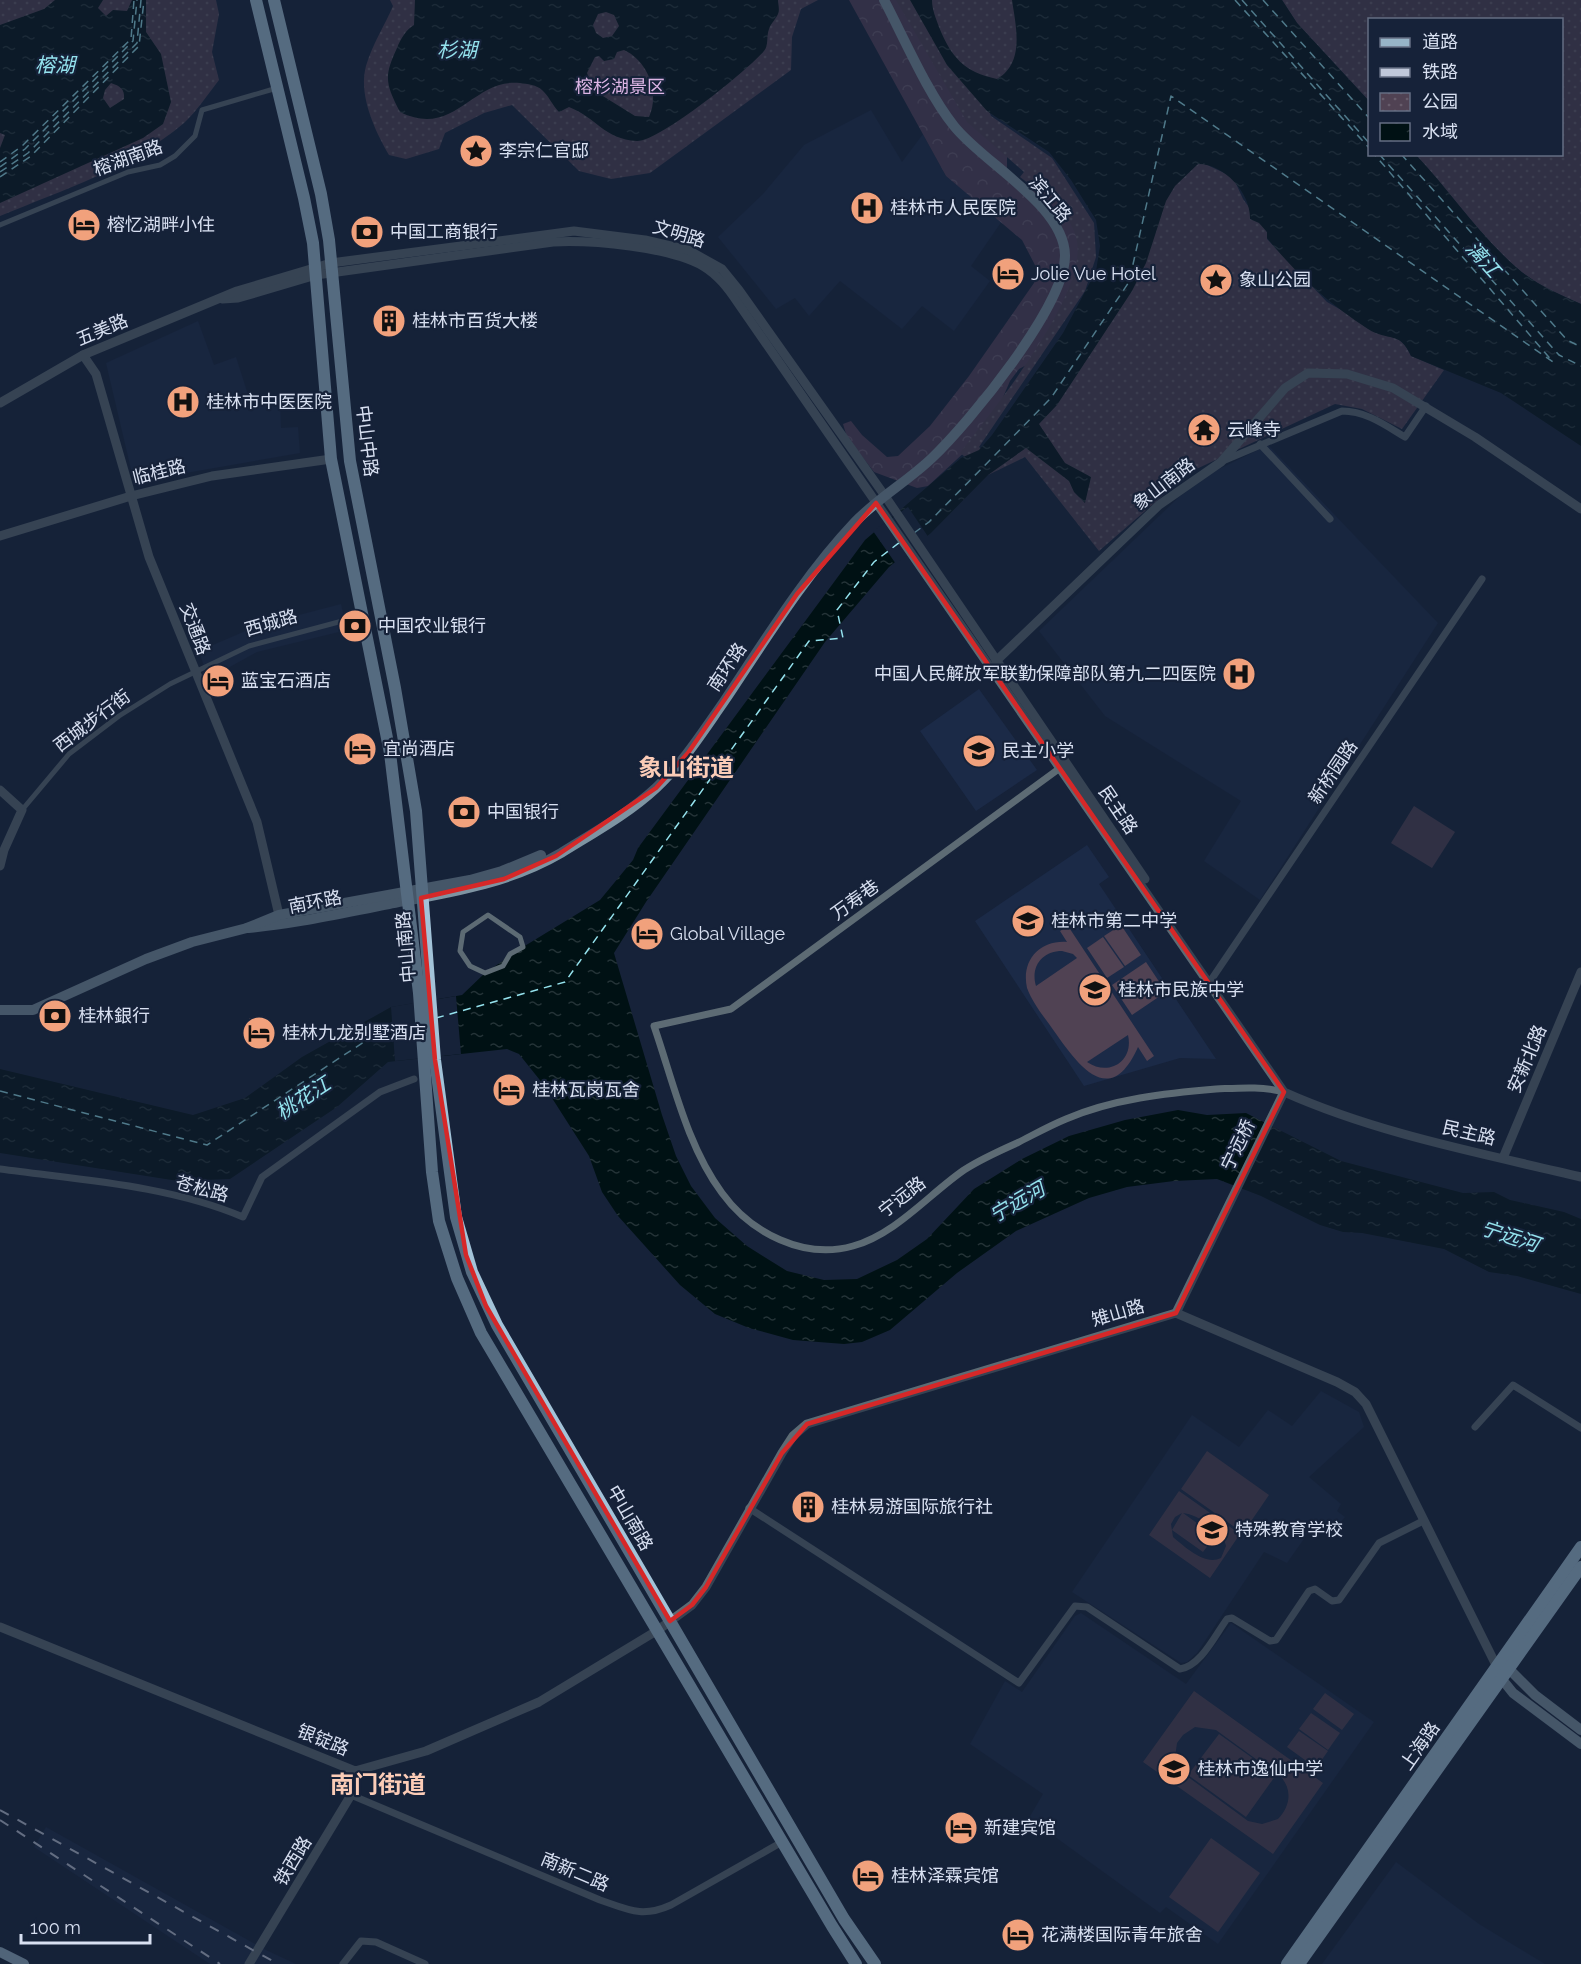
<svg xmlns="http://www.w3.org/2000/svg" width="1581" height="1964" font-family="Raleway,'Noto Sans SC',sans-serif">
<defs>
<pattern id="forest-crowns" width="20" height="18" patternUnits="userSpaceOnUse" patternTransform="scale(1.5)"><rect width="20" height="18" fill="#554159"/><path d="M2 6a3 3 0 1 1 6 0M12 15a3 3 0 1 1 6 0" fill="none" stroke="#6d5c71"/></pattern>
<pattern id="park-dots" width="8" height="8" patternUnits="userSpaceOnUse" patternTransform="scale(1.5)"><rect width="8" height="8" fill="#504253"/><path d="M2 2h.1M6 6h.1" fill="none" stroke="#685d6c" stroke-width="1.8" stroke-linecap="round"/></pattern>
<pattern id="water-ripples" width="26" height="14" patternUnits="userSpaceOnUse" patternTransform="scale(1.5)"><rect width="26" height="14" fill="#001114"/><path d="M2 4q2-2 4 0t4 0M15 11q2-2 4 0t4 0" fill="none" stroke="#243337"/></pattern>
</defs>
<rect width="100%" height="100%" fill="#162239"/>
<g fill="#1b2a47">
<path d="M871,110l31,52 21,-28 23,42 56,45 -31,45 19,15 -36,50 -32,-25 -20,23 -62,-48 -31,35 -14,-18 -19,11 -58,-72 45,-43 41,-49z"/>
<path d="M198,321l16,44 22,-8 15,47 29,-4 1,28 17,-1 2,26 -166,29 -28,-119z"/>
<path d="M1268,445l170,178 -178,277 -56,-39 37,-60 -136,-85 -66,-85 141,-135 37,-26z"/>
<path d="M341,604l6,26 -90,22 -49,27 -9,-28 58,-25z"/>
<path d="M979,689l58,81 -61,41 -56,-80z"/>
<path d="M1087,845l22,32 -10,7 117,175 -36,-1 -96,28 -109,-165z"/>
<path d="M1321,1391l38,21 5,15 -55,50 32,27 -4,7 8,6 -16,18 -16,-9 -26,37 -23,-11 -67,101 -10,9 -6,1 -109,-71 120,-177 47,32 29,-37 24,16z"/>
<path d="M1081,1613l105,71 45,-61 143,99 -156,222 -52,-37 -6,6 -131,-95 14,-24 -73,-50 35,-63 17,11 53,-76z"/>
<path d="M46,1827l220,123 30,14h-86l-176,-117z"/>
<path d="M1396,1862l83,62 66,40h-223z"/>
</g>
<path fill="url(#forest-crowns)" d="M849,0h61l97,151v18l25,21 7,-7 49,49 -14,54 -42,76 -13,7 -9,12 -9,21 -32,46 -41,38 -11,2 -43,-16 -27,-35 -4,-13 8,-3 11,14 25,22 11,-1 32,-30 39,-50 65,-93 2,-16 -14,-27 -76,-64z"/>
<g fill="url(#park-dots)">
<path d="M0,0h216l3,14 -7,38 7,28c-11,14 -22,31 -35,43 -53,45 -121,67 -184,93z"/>
<path d="M390,0h428l-17,9 -9,28 -1,33 -141,103 -39,6 -32,-8 -67,-66 -28,8 -39,20 -6,16 -33,10 -17,-4c-14,-24 -31,-60 -23,-89 6,-21 19,-41 27,-60z"/>
<path d="M896,0h123l5,34 -12,48 -31,9 10,25 61,42 42,65 2,34 -11,34 -106,156 18,15 168,-276 33,-22h7l28,13 10,22 24,33v7l60,63 60,34c14,2 18,8 24,20l33,14 -42,59 -40,-20 -27,-5 -145,68 -91,79 -74,-94 -37,18 -28,-22c33,-43 127,-158 117,-212 -4,-27 -37,-48 -57,-64l4,-5 -57,-50z"/>
<path d="M1282,0h299v304c-22,-10 -46,-20 -64,-36 -38,-33 -67,-77 -101,-113l146,-1v-134h-192l-1,81 -72,-78z"/>
</g>
<g fill="#504253" fill-rule="evenodd">
<path d="M1414,806l41,26 -23,36 -41,-25z"/>
<path d="M1121,925l20,30 -16,11 -21,-30z"/>
<path d="M1068,926l86,130 -7,5 -9,-14c-28,63 -60,18 -84,-16 -9,-13 -21,-27 -27,-43 -6,-27 12,-48 40,-46l-7,-11zM1062,951l11,3 4,4 -41,28c-6,-20 7,-35 26,-35zM1128,1035c6,26 -19,42 -41,27z"/>
<path d="M1103,937l21,30 -17,11 -20,-30z"/>
<path d="M1146,962l20,30 -34,23 -20,-30z"/>
<path d="M1207,1451l62,44 -26,38 -62,-44z"/>
<path d="M1179,1491l61,43 -30,44 -61,-43zM1183,1513c14,1 41,19 43,33l-5,12c-16,8 -36,-11 -48,-21l-2,-13 4,-7 7,-4 -10,17 31,22 12,-16z"/>
<path d="M1194,1691l129,92 -50,71 -130,-92zM1195,1727l21,3 66,48c11,14 7,30 -4,41l-16,5 -14,-3 -68,-50 -5,-14 2,-14 6,-8z"/>
<path d="M1325,1693l29,21 -12,16 -29,-21z"/>
<path d="M1311,1713l29,20 -12,17 -29,-21z"/>
<path d="M1299,1731l29,20 -12,17 -29,-21z"/>
<path d="M1219,1734l57,41 -30,42 -58,-42z"/>
<path d="M1211,1838l49,35 -42,59 -49,-35z"/>
</g>
<g fill="url(#water-ripples)" fill-rule="evenodd">
<path d="M55,0h48l-5,8 8,8 7,-6 14,1 5,-11h14v32l15,22 10,48 -8,22 -20,14 -143,65v-55l5,-13 -5,-2v-108l44,-16zM111,83c9,3 14,6 13,16l-14,9 -7,-10 2,-8z"/>
<path d="M415,0h363c0,4 2,10 0,14 -2,5 -7,9 -9,15 -3,8 0,16 -5,22 -16,19 -105,91 -127,90 -33,-2 -40,-23 -68,-34l-10,5c-7,-7 -10,-16 -17,-22 -5,-5 -15,-6 -22,-7 -48,-5 -65,56 -120,29 -15,-29 -16,-36 -3,-64 4,-10 9,-18 17,-23zM606,12l8,3 5,11 -7,10 -9,2 -7,-5 -3,-8 5,-11zM624,50c24,11 36,43 25,67l-14,-1 -37,-23 -6,-6 -5,-14 8,-16 4,-1 5,5 10,-2 3,-7z"/>
<path d="M910,0h22c0,10 4,18 7,27 12,30 25,45 58,52 28,-16 19,-52 15,-79h270l15,23 72,78 1,53 46,1c34,36 63,80 101,113 18,16 42,26 64,36v142l-80,-53 -90,-37c-11,-26 -23,-14 -43,-27 -42,-28 -69,-52 -101,-91v-6l-8,-9 -9,-4c1,-25 -25,-55 -52,-55l-23,22 -9,15 -20,62 -14,28 -75,114 -18,19 26,39 26,14 -6,26 -11,-11 -5,-11 -43,-33 -38,27 -57,58 -42,34 -64,75 -179,260 -32,51 48,162 14,41 15,30 24,32 32,28 40,25 37,9 33,-1 40,-19 30,-21 47,-50 48,-30 47,-23 56,-16 53,-10 29,5 39,-2 95,48 122,32 31,-1 16,8 54,12 17,7v75l-64,-18 -28,-4 -45,-23 -82,-16 -19,-1 -23,-7 -59,-29 -44,-17 -43,2 -47,6 -38,11 -73,33 -59,42 -67,57 -28,12 -18,2 -51,-4 -44,-12 -34,-14 -35,-29 -62,-69 -16,-24 -13,-36 -46,-72 -24,-30 -12,-5 -119,13 -51,45 -107,72 -52,2 -178,-28v-84l193,46 52,-17 57,-41 89,-50 71,-12 23,-22 38,-26 77,-47 33,-40 5,-12 227,-308 96,-82 18,-8 13,-15 71,-102 33,-62 4,-25 -4,-26 -25,-40 -22,-28 -62,-41 -40,-46z"/>
</g>
<g fill="#162239">
<path d="M908,507l21,31 -33,26 -23,-33z"/>
<path d="M456,996l5,58 -66,7 -4,-54z"/>
</g>
<g fill="none" stroke-linecap="round" stroke-linejoin="round">
<g stroke="#94e2ed" stroke-width="1.5" stroke-dasharray="8 6" stroke-linecap="butt">
<path d="M1235,0l135,149"/>
<path d="M1242,0l128,144"/>
<path d="M1263,0l107,119"/>
<path d="M1379,154l180,201 22,11"/>
<path d="M1401,154l166,186 14,7"/>
<path d="M0,162l22,-16 109,-107 3,-39"/>
<path d="M0,167l25,-18 108,-108 4,-41"/>
<path d="M0,172l28,-19 109,-110 4,-43"/>
<path d="M0,177l31,-21 108,-110 5,-46"/>
<path d="M914,533l15,-11 122,-124 78,-116 42,-186 382,266 -179,-208"/>
<path d="M436,1018l129,-36 244,-341 34,-3 -6,-28 37,-48 26,-20"/>
<path d="M0,1091l207,54 166,-109 44,-12"/>
</g>
<g stroke="#5d6b74" stroke-width="5">
<path d="M0,225l128,-53 32,-7 15,-9 20,-20 7,-26 75,-22"/>
<path d="M22,810l47,-56 50,-38 51,-32 79,-38 112,-30"/>
<path d="M488,915l32,22 3,10 -13,7 -7,12 -18,7 -15,-7 -10,-15 3,-19z"/>
</g>
<g stroke="#5d6b74" stroke-width="7">
<path d="M1260,444l70,75"/>
<path d="M1225,460l117,-49c24,0 43,14 63,26l21,-31"/>
<path d="M1060,768l-329,241 -77,17c19,55 33,120 68,167 29,40 82,67 131,53 43,-12 76,-52 111,-76 17,-11 35,-19 53,-27 16,-8 32,-17 49,-24 46,-20 101,-26 150,-30 24,-1 45,-3 68,3"/>
<path d="M1209,983l273,-404"/>
<path d="M0,1169c80,11 168,16 243,48l19,-40 118,-85 34,-13"/>
<path d="M1475,1427l38,-42 68,43"/>
<path d="M749,1508l270,175 56,-77 12,1 93,62c21,-3 35,-34 47,-50l5,-1 38,23 6,-1 33,-49 6,-2 17,12 7,-1 40,-57 44,-22"/>
<path d="M351,1795l249,105c29,10 42,18 71,5l111,-63"/>
<path d="M343,1964l18,-23 15,1 49,22"/>
</g>
<g stroke="#5d6b74" stroke-width="9">
<path d="M222,299l16,-1 78,-23 237,-33c39,-2 117,5 150,24 15,9 25,22 35,37l546,789c94,42 197,61 297,85"/>
<path d="M83,355l13,19 53,183 108,265 22,93"/>
<path d="M0,403l83,-48 154,-64 94,-28 243,-32 71,9 43,10 34,19 17,21 146,206 260,383"/>
<path d="M0,536l131,-40 81,-20 119,-17"/>
<path d="M996,661l163,-156 62,-43 64,-74 23,-15 39,1 46,14 82,49 106,72"/>
<path d="M0,790l22,20 -18,40 -4,16"/>
<path d="M1503,1158l78,-186"/>
<path d="M1176,1313l108,-221"/>
<path d="M0,1627l355,144 71,-20 113,-49 119,-72 34,-25 14,-18 76,-134 11,-17 14,-12 369,-111 161,69 18,10 11,12 133,267"/>
<path d="M249,1964l102,-169 4,-24"/>
</g>
<g stroke="#7e94a2" stroke-width="10">
<path d="M247,928c48,-4 95,-15 142,-24 59,-11 119,-20 172,-51 32,-20 67,-39 95,-65 27,-25 46,-55 67,-85 41,-61 81,-127 132,-181 23,-24 53,-41 77,-64 37,-35 134,-153 133,-203 -1,-50 -82,-92 -111,-129 -26,-32 -50,-88 -70,-126"/>
<path d="M0,1010h33l113,-51 46,-17 55,-14 32,-13 191,-35 32,-9 39,-16"/>
<path d="M1508,1668l27,27 46,35"/>
<path d="M1501,1678l12,15 68,51"/>
</g>
<path stroke="#97b4c7" stroke-width="10" d="M0,1952l24,12"/>
<g stroke="#a3c3d8" stroke-width="12">
<path d="M256,0l48,198 9,45 18,216 59,294 29,240 13,179 7,49 18,57 24,55 351,593 24,38"/>
<path d="M274,0l47,194 8,46 21,221 45,227 21,123 19,249 21,157 16,55 25,53 347,594 31,45"/>
<path d="M1287,1964l294,-417"/>
<path d="M1299,1964l282,-397"/>
</g>
<g stroke="#c0c8da" stroke-width="2" stroke-dasharray="10 10" stroke-linecap="butt">
<path d="M0,1810l278,154"/>
<path d="M0,1820l220,144"/>
</g>
</g>
<path d="M0 0H1581V1964H0ZM876,503l408,589 -108,221 -369,111 -25,29 -76,134 -14,18 -22,16 -184,-315 -20,-51 -31,-195 -14,-162 83,-19 52,-23 100,-68 32,-35 109,-159z" fill="#162239" fill-opacity=".55" fill-rule="evenodd"/>
<path fill="none" stroke="#d62828" stroke-width="4.5" stroke-linejoin="round" d="M876,503l408,589 -108,221 -369,111 -25,29 -76,134 -14,18 -22,16 -184,-315 -20,-51 -31,-195 -14,-162 83,-19 52,-23 100,-68 32,-35 109,-159z"/>
<defs>
<symbol id="sight-disc" viewBox="-11 -11 22 22"><circle r="9.5" fill="#f1a17c" stroke="#162239"/><path d="M0-6L1.8-2.2L6-1.7L2.9 1.2L3.7 5.4L0 3.3L-3.7 5.4L-2.9 1.2L-6-1.7L-1.8-2.2Z" fill="#111"/></symbol>
<symbol id="hospital-disc" viewBox="-11 -11 22 22"><circle r="9.5" fill="#f1a17c" stroke="#162239"/><path d="M-5-5h3v3.5h4V-5h3V5h-3V1.5h-4V5h-3Z" fill="#111"/></symbol>
<symbol id="hotel-disc" viewBox="-11 -11 22 22"><circle r="9.5" fill="#f1a17c" stroke="#162239"/><path d="M-6-4.5h1.5V1H6V5H4.5V3h-9V5H-6ZM-4 0a1.8 1.8 0 1 1 3.6 0ZM.5 0V-2.5h3Q6-2.5 6 0Z" fill="#111"/></symbol>
<symbol id="bank-disc" viewBox="-11 -11 22 22"><circle r="9.5" fill="#f1a17c" stroke="#162239"/><path d="M-6-4H6V4H-6ZM0-2.3a2.3 2.3 0 1 0 0 4.6a2.3 2.3 0 1 0 0-4.6Z" fill="#111"/></symbol>
<symbol id="building-disc" viewBox="-11 -11 22 22"><circle r="9.5" fill="#f1a17c" stroke="#162239"/><path d="M-4-6H4V6H1V3H-1V6H-4ZM-2.5-4.3h1.7v1.8h-1.7ZM.8-4.3h1.7v1.8H.8ZM-2.5-1h1.7V.8h-1.7ZM.8-1h1.7V.8H.8Z" fill="#111"/></symbol>
<symbol id="temple-disc" viewBox="-11 -11 22 22"><circle r="9.5" fill="#f1a17c" stroke="#162239"/><path d="M0-6L5-2H3V0L6.5 2.5H4V6H1.5V3h-3V6H-4V2.5H-6.5L-3 0V-2H-5Z" fill="#111"/></symbol>
<symbol id="school-disc" viewBox="-11 -11 22 22"><circle r="9.5" fill="#f1a17c" stroke="#162239"/><path d="M0-5L7-2L0 1L-7-2ZM-4 1L0 2.5L4 1V4Q0 6-4 4Z" fill="#111"/></symbol>
</defs>
<g fill-rule="evenodd">
<use href="#sight-disc" x="457" y="132" width="38" height="38"/>
<use href="#hospital-disc" x="848" y="189" width="38" height="38"/>
<use href="#hotel-disc" x="65" y="206" width="38" height="38"/>
<use href="#bank-disc" x="348" y="213" width="38" height="38"/>
<use href="#hotel-disc" x="989" y="255" width="38" height="38"/>
<use href="#sight-disc" x="1197" y="261" width="38" height="38"/>
<use href="#building-disc" x="370" y="302" width="38" height="38"/>
<use href="#hospital-disc" x="164" y="383" width="38" height="38"/>
<use href="#temple-disc" x="1185" y="411" width="38" height="38"/>
<use href="#bank-disc" x="336" y="607" width="38" height="38"/>
<use href="#hospital-disc" x="1220" y="655" width="38" height="38"/>
<use href="#hotel-disc" x="199" y="662" width="38" height="38"/>
<use href="#hotel-disc" x="341" y="730" width="38" height="38"/>
<use href="#school-disc" x="960" y="732" width="38" height="38"/>
<use href="#bank-disc" x="445" y="793" width="38" height="38"/>
<use href="#school-disc" x="1009" y="902" width="38" height="38"/>
<use href="#hotel-disc" x="628" y="915" width="38" height="38"/>
<use href="#school-disc" x="1076" y="971" width="38" height="38"/>
<use href="#bank-disc" x="36" y="997" width="38" height="38"/>
<use href="#hotel-disc" x="240" y="1014" width="38" height="38"/>
<use href="#hotel-disc" x="490" y="1071" width="38" height="38"/>
<use href="#building-disc" x="789" y="1488" width="38" height="38"/>
<use href="#school-disc" x="1193" y="1511" width="38" height="38"/>
<use href="#school-disc" x="1155" y="1750" width="38" height="38"/>
<use href="#hotel-disc" x="942" y="1809" width="38" height="38"/>
<use href="#hotel-disc" x="849" y="1857" width="38" height="38"/>
<use href="#hotel-disc" x="999" y="1916" width="38" height="38"/>
</g>
<g text-anchor="middle" stroke-width="4.5" stroke-linejoin="round" paint-order="stroke">
<g font-size="18" fill="#ddb5e5" stroke="#162239">
<text x="620" y="93">榕杉湖景区</text>
</g>
<g font-size="18" fill="#d8e0f1" stroke="#162239" text-anchor="start">
<text x="499" y="157">李宗仁官邸</text>
<text x="890" y="214">桂林市人民医院</text>
<text x="107" y="231">榕忆湖畔小住</text>
<text x="390" y="238">中国工商银行</text>
<text x="1031" y="280">Jolie Vue Hotel</text>
<text x="1239" y="286">象山公园</text>
<text x="412" y="327">桂林市百货大楼</text>
<text x="206" y="408">桂林市中医医院</text>
<text x="1227" y="436">云峰寺</text>
<text x="378" y="632">中国农业银行</text>
<text x="1216" y="680" text-anchor="end">中国人民解放军联勤保障部队第九二四医院</text>
<text x="241" y="687">蓝宝石酒店</text>
<text x="383" y="755">宜尚酒店</text>
<text x="1002" y="757">民主小学</text>
<text x="487" y="818">中国银行</text>
<text x="1051" y="927">桂林市第二中学</text>
<text x="670" y="940">Global Village</text>
<text x="1118" y="996">桂林市民族中学</text>
<text x="78" y="1022">桂林銀行</text>
<text x="282" y="1039">桂林九龙别墅酒店</text>
<text x="532" y="1096">桂林瓦岗瓦舍</text>
<text x="831" y="1513">桂林易游国际旅行社</text>
<text x="1235" y="1536">特殊教育学校</text>
<text x="1197" y="1775">桂林市逸仙中学</text>
<text x="984" y="1834">新建宾馆</text>
<text x="891" y="1882">桂林泽霖宾馆</text>
<text x="1041" y="1941">花满楼国际青年旅舍</text>
</g>
<g font-size="18" fill="#d8e0f1" stroke="#162239">
<text transform="translate(128 158) rotate(-20)" y="6">榕湖南路</text>
<text transform="translate(1050 199) rotate(50)" y="6">滨江路</text>
<text transform="translate(679 234) rotate(17)" y="6">文明路</text>
<text transform="translate(102 330) rotate(-23)" y="6">五美路</text>
<text transform="translate(367 441) rotate(83)" y="6">中山中路</text>
<text transform="translate(159 472) rotate(-14)" y="6">临桂路</text>
<text transform="translate(1164 484) rotate(-38)" y="6">象山南路</text>
<text transform="translate(271 623) rotate(-16)" y="6">西城路</text>
<text transform="translate(195 629) rotate(69)" y="6">交通路</text>
<text transform="translate(727 667) rotate(-56)" y="6">南环路</text>
<text transform="translate(92 721) rotate(-37)" y="6">西城步行街</text>
<text transform="translate(1333 772) rotate(-56)" y="6">新桥园路</text>
<text transform="translate(1118 810) rotate(56)" y="6">民主路</text>
<text transform="translate(855 900) rotate(-36)" y="6">万寿巷</text>
<text transform="translate(315 902) rotate(-11)" y="6">南环路</text>
<text transform="translate(406 947) rotate(-95)" y="6">中山南路</text>
<text transform="translate(1527 1059) rotate(-67)" y="6">安新北路</text>
<text transform="translate(1469 1133) rotate(13)" y="6">民主路</text>
<text transform="translate(1238 1145) rotate(-64)" y="6">宁远桥</text>
<text transform="translate(202 1189) rotate(15)" y="6">苍松路</text>
<text transform="translate(902 1197) rotate(-38)" y="6">宁远路</text>
<text transform="translate(1118 1313) rotate(-16)" y="6">雉山路</text>
<text transform="translate(630 1518) rotate(60)" y="6">中山南路</text>
<text transform="translate(323 1740) rotate(22)" y="6">银锭路</text>
<text transform="translate(1420 1746) rotate(-55)" y="6">上海路</text>
<text transform="translate(293 1861) rotate(-59)" y="6">铁西路</text>
<text transform="translate(575 1872) rotate(23)" y="6">南新二路</text>
</g>
<g font-size="20" font-style="italic" fill="#94e2ed" stroke="#162239">
<text x="457" y="57">杉湖</text>
<text x="55" y="72">榕湖</text>
<text transform="translate(1483 259) rotate(48)" y="7">漓江</text>
<text transform="translate(303 1098) rotate(-33)" y="7">桃花江</text>
<text transform="translate(1017 1202) rotate(-30)" y="7">宁远河</text>
<text transform="translate(1510 1236) rotate(18)" y="7">宁远河</text>
</g>
<g font-size="24" font-weight="bold" fill="#fbccb7" stroke="#162239">
<text x="686" y="776">象山街道</text>
<text x="378" y="1793">南门街道</text>
</g>
</g>
<rect x="1368" y="18" width="195" height="138" fill="#162239" stroke="#646e83" stroke-width="1.5"/>
<rect x="1380" y="38" width="30" height="9" fill="#97b4c7" stroke="#646e83" stroke-width="1.5"/>
<text x="1422" y="48" font-size="18" fill="#d8e0f1">道路</text>
<rect x="1380" y="68" width="30" height="9" fill="#c0c8da" stroke="#646e83" stroke-width="1.5"/>
<text x="1422" y="78" font-size="18" fill="#d8e0f1">铁路</text>
<rect x="1380" y="93" width="30" height="18" fill="url(#park-dots)" stroke="#646e83" stroke-width="1.5"/>
<text x="1422" y="108" font-size="18" fill="#d8e0f1">公园</text>
<rect x="1380" y="123" width="30" height="18" fill="url(#water-ripples)" stroke="#646e83" stroke-width="1.5"/>
<text x="1422" y="138" font-size="18" fill="#d8e0f1">水域</text>
<path d="M21 1934v9h129v-9" fill="none" stroke="#d8e0f1" stroke-width="3"/>
<text x="30" y="1934" font-size="18" fill="#d8e0f1" stroke="#162239" stroke-width="4.5" paint-order="stroke">100 m</text>
</svg>
